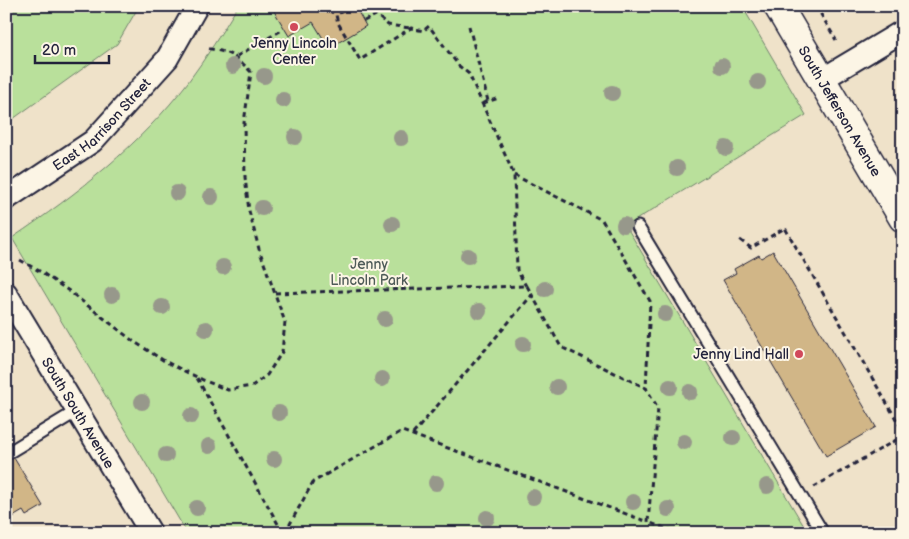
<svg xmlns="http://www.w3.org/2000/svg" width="909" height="539" font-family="'Balsamiq Sans',sans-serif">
<rect width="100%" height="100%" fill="#efe2c9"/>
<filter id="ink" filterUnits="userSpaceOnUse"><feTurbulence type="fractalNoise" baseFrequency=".02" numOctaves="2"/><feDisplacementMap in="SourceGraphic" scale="10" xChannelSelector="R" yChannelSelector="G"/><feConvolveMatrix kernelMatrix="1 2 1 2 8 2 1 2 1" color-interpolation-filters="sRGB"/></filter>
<g filter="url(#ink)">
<g fill="#b9e09b" stroke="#6e816b">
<path d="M6,6h133l-22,38 -111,80z"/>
<path d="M238,6h504l64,109 -180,111 182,307h-621l-175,-295c65,-44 128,-93 176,-156 18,-24 34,-50 50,-76z"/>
</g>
<g fill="#d1b687" stroke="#22223b">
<path d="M271,6h84l11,20 -37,22 -16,-26 -24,14z"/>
<path d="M773,251l103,176 -50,29 -103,-176 13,-7 -2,-4 16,-9 9,-5 2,3z"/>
<path d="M14,458l29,48 -17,10 -3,-5 -17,10v-60z"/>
</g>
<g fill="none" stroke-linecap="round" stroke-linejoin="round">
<defs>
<g id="lane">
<path d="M638,227l185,306"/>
<path d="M6,454l71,-43"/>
</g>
<g id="street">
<path d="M821,80l82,-49"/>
<path id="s1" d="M6,199l87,-58 74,-82 30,-53"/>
<path id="s2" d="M6,293l145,240"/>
</g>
<g id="secondary">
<path id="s3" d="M778,6l125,212"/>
</g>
</defs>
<use href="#lane" stroke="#22223b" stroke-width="15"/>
<use href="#street" stroke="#22223b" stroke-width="25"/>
<use href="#secondary" stroke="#22223b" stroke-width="31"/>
<g stroke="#22223b" stroke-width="3" stroke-dasharray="5 4" stroke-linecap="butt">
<path d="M351,6l-15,9 2,8 22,37 51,-32 12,3 6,-5 30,40 10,8 45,101 3,95 9,16"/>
<path d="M816,6l20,34"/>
<path d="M329,10l7,5"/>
<path d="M364,21l12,-6 12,10 22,3"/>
<path d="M469,26l19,75"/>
<path d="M237,56l45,-26"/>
<path d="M483,103l16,-5"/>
<path d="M514,175l88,45 48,81 -4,87"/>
<path d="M740,240l11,8 34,-20 118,203"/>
<path d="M20,260l21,12 28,19 64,50 33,21 37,18 25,10 24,-4 15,-11 15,-23 3,-30 -26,-73 -10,-38 -4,-34 -1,-54 7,-51c-18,-19 -21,-19 -45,-24"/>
<path d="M275,293l252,-7 34,61 85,41 12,20 -10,114 30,11"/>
<path d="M197,378l86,155"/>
<path d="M413,434l119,-139"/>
<path d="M814,487l89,-51"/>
<path d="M285,533l28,-51 89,-51 246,91"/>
</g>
<use href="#lane" stroke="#fcf5e5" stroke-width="11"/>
<use href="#street" stroke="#fcf5e5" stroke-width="21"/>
<use href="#secondary" stroke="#fcf5e5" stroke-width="28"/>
</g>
<g fill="#97988b">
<circle cx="233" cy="66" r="8"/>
<circle cx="722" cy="66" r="8"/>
<circle cx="264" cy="76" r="8"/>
<circle cx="758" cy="82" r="8"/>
<circle cx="612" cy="93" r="8"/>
<circle cx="283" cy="100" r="8"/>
<circle cx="295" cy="137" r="8"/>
<circle cx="401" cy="138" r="8"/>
<circle cx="726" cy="148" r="8"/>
<circle cx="677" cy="168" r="8"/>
<circle cx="177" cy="193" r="8"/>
<circle cx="211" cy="197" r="8"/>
<circle cx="262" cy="208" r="8"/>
<circle cx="392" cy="224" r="8"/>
<circle cx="624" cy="225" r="8"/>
<circle cx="468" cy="256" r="8"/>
<circle cx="223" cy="267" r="8"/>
<circle cx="545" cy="289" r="8"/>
<circle cx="112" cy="295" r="8"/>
<circle cx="162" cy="307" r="8"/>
<circle cx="479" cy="311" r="8"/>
<circle cx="665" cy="314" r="8"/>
<circle cx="385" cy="319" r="8"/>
<circle cx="206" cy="329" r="8"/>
<circle cx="523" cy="344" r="8"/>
<circle cx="382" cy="379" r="8"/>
<circle cx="557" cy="387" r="8"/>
<circle cx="670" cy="387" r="8"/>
<circle cx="690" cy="392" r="8"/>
<circle cx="142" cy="402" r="8"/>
<circle cx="279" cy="413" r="8"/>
<circle cx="191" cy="416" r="8"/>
<circle cx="733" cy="438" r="8"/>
<circle cx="684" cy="442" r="8"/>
<circle cx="209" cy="446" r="8"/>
<circle cx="166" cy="455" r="8"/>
<circle cx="274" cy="459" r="8"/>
<circle cx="436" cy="483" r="8"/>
<circle cx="767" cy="486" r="8"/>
<circle cx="533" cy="497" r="8"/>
<circle cx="633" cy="502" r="8"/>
<circle cx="197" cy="508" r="8"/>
<circle cx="668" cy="509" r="8"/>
<circle cx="487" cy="518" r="8"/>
</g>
</g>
<g fill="#d1495b" stroke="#fcf5e5" stroke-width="2">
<circle cx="294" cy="27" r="5"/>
<circle cx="799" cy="354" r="5"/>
</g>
<g text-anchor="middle" stroke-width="4" stroke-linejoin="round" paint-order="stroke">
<g font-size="14" fill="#22223b" stroke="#fcf5e5">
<text x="294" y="48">Jenny Lincoln<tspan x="294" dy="16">Center</tspan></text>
<text x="789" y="359" text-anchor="end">Jenny Lind Hall</text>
</g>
<g font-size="14" fill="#22223b" stroke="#fcf5e5">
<text dy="5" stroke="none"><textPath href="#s3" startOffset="122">South Jefferson Avenue</textPath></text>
<text dy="5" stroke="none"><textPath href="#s1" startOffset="122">East Harrison Street</textPath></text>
<text dy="5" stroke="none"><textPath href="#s2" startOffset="140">South South Avenue</textPath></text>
</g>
<g font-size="14" fill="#4f5b58" stroke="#fcf5e5">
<text x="369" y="269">Jenny<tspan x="369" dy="16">Lincoln Park</tspan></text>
</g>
</g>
<rect width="909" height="539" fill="none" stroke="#fcf5e5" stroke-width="25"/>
<rect x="12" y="12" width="884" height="514" fill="none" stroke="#22223b" stroke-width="2" filter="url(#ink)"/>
<path d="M35 55v8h74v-8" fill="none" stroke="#22223b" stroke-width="2.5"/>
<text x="42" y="55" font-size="15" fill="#22223b" stroke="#fcf5e5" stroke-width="4" paint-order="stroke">20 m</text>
</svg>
